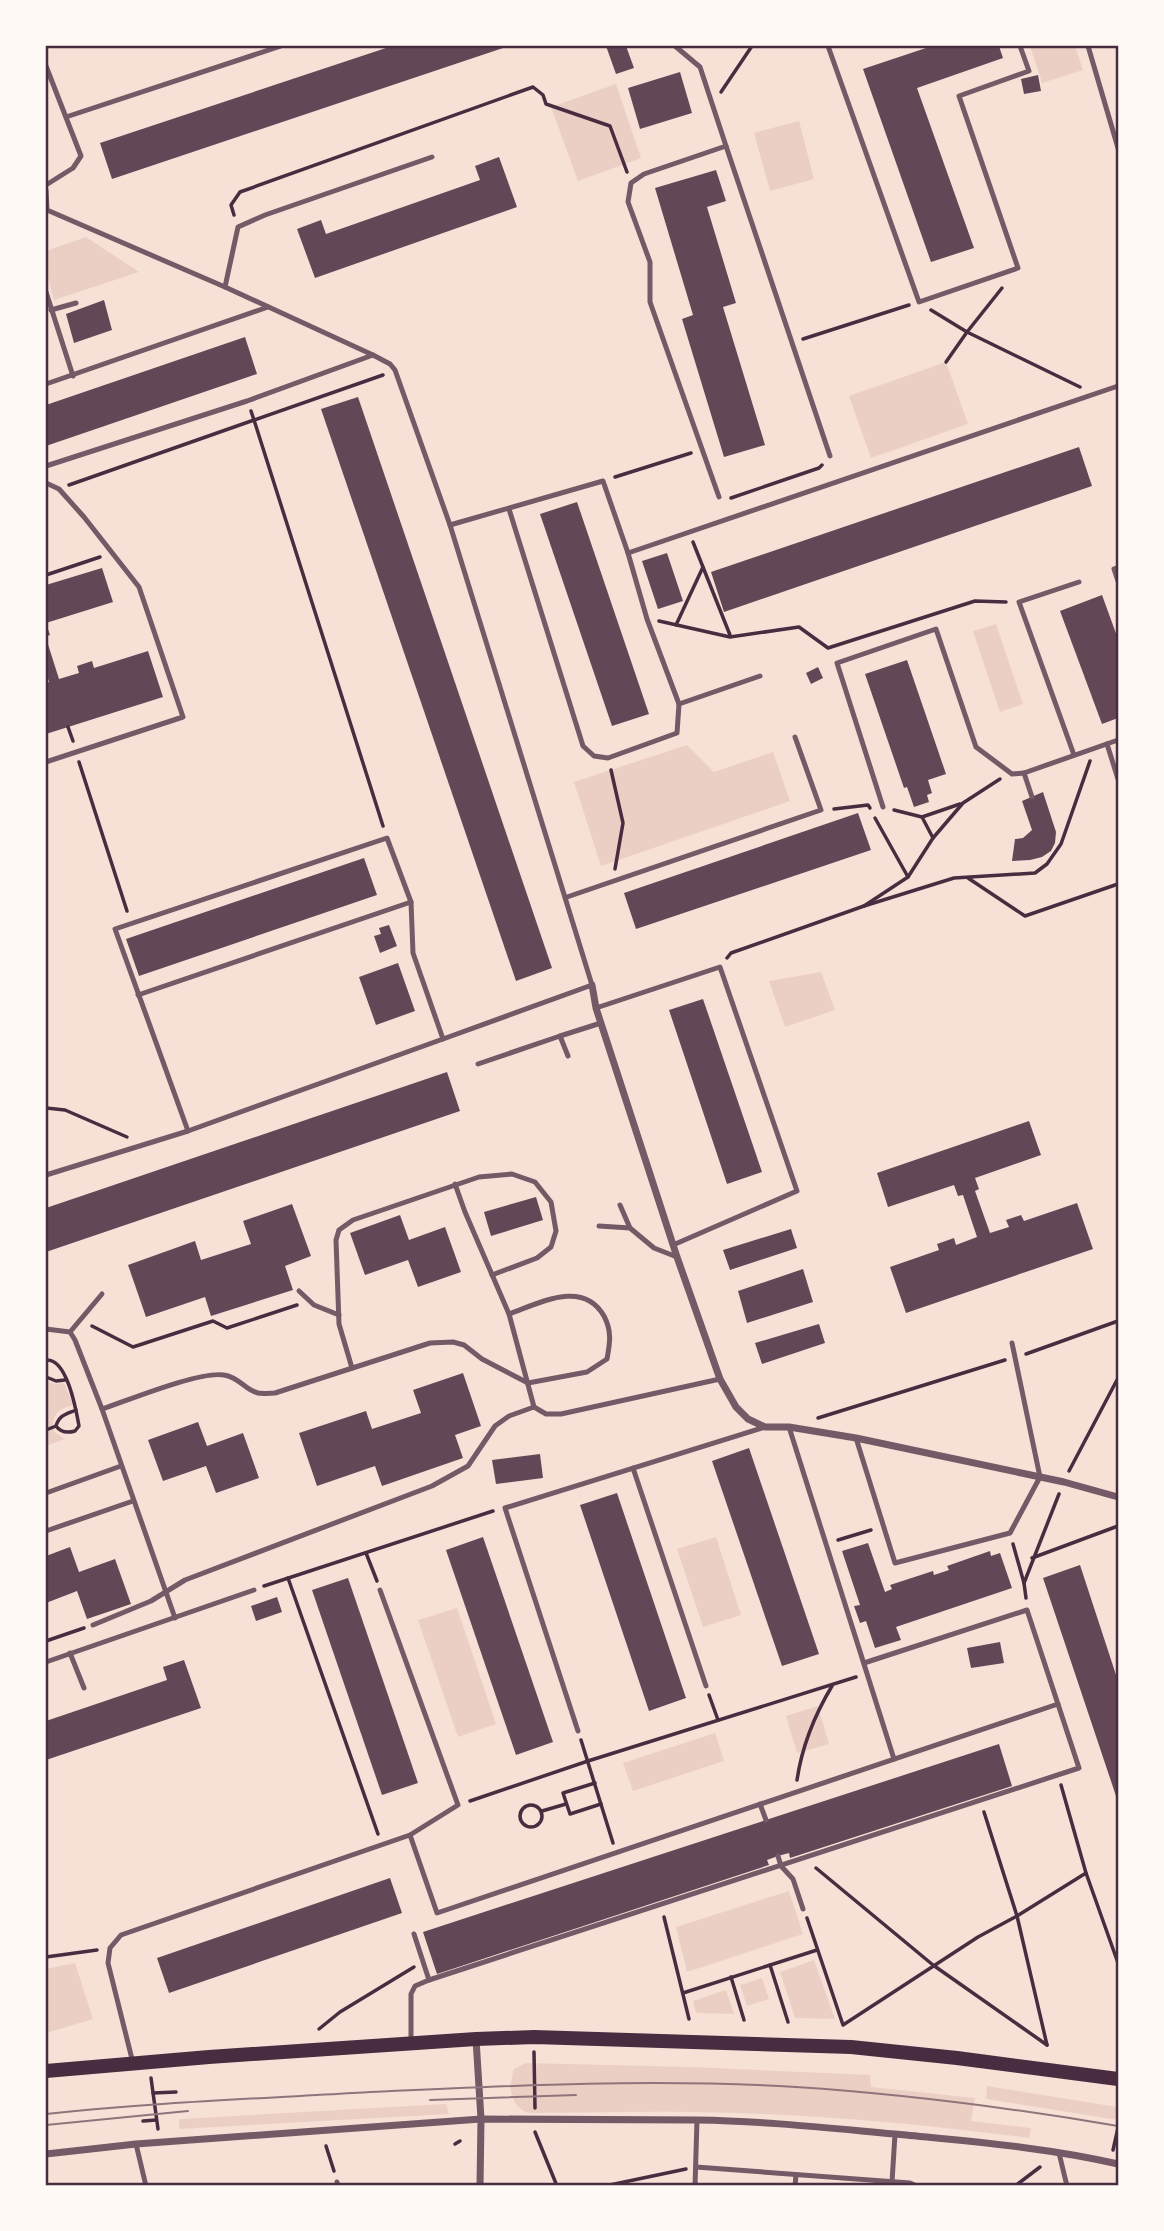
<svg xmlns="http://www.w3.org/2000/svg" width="1164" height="2231" font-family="Manrope,sans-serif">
<rect width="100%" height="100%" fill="#f7e1d7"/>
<g fill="#ebcfc5">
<path d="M1030,46h45l8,24 -41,13z"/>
<path d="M616,84l25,74 -63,23 -27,-74z"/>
<path d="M799,121l15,58 -44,12 -16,-58z"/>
<path d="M86,237l53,35 -85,28 -8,-30v-19z"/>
<path d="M946,362l22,62 -97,34 -22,-62z"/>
<path d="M996,624l27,80 -23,8 -27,-81z"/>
<path d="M687,745l27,27 59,-20 17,49 -189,65 -27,-84z"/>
<path d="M821,972l14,38 -50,17 -16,-46z"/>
<path d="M46,1381l10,3 8,-1 9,22c-15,4 -23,11 -19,27l11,7 -19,7z"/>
<path d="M716,1537l25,78 -38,12 -26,-78z"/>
<path d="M457,1608l39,116 -38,13 -40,-117z"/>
<path d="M818,1706l11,38 -32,9 -11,-37z"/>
<path d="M715,1733l9,28 -91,30 -10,-28z"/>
<path d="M789,1891l14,43 -116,38 -11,-45z"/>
<path d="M814,1960l21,59 -40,-1 -15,-46z"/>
<path d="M75,1963l18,56 -47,14v-64z"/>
<path d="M762,1978l7,21 -22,7 -7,-21z"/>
<path d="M726,1990l8,24 -38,-1 -3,-12z"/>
<path d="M526,2063l165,4 179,8 1,12 104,11 -4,23 60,7 -2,10c-113,-15 -228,-25 -341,-26 -53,-1 -107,1 -160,1 -18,-7 -20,-26 -14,-44z"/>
<path d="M987,2086l131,21v13l-132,-21z"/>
<path d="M446,2104l3,10 -270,15v-10z"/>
</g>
<g fill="#644757">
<path d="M392,46h117l-397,133 -12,-36z"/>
<path d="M606,46h20l8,22 -18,6z"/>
<path d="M932,46h67l4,12 -86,30 57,160 -43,14 -68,-193z"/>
<path d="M680,72l12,41 -52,16 -12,-41z"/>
<path d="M1038,75l3,16 -17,3 -3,-15z"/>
<path d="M499,157l18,50 -202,71 -18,-49 24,-9 5,14 154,-54 -5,-14z"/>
<path d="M716,170l10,31 -19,6 29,96 -13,4 42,138 -41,12 -42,-138 11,-4 -38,-127z"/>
<path d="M104,300l8,30 -38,13 -8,-29z"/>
<path d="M245,337l12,37 -211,72v-41z"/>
<path d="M358,397l194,571 -36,13 -195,-572z"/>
<path d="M1079,447l13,39 -368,126 -13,-40z"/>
<path d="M577,502l72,212 -37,12 -72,-212z"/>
<path d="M667,553l16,48 -25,8 -16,-48z"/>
<path d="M102,568l11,34 -67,21 4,12 -4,1v-51z"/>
<path d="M1102,595l16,44v79l-16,6 -42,-113z"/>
<path d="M46,638l13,41 20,-6 -2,-7 15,-5 2,7 54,-17 15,46 -117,37v-51l3,-1 -3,-10z"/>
<path d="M907,660l39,114 -18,6 4,13 -5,2 2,7 -15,5 -7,-20 -3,1 -39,-114z"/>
<path d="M818,667l5,11 -12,6 -5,-11z"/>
<path d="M1043,792l13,40 -1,11 -4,8 -9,6 -12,3 -18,1 3,-22 8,-1 9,-8 -10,-29z"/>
<path d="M858,813l13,37 -235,79 -12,-36z"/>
<path d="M364,858l13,37 -238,81 -13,-37z"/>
<path d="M389,925l8,21 -17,7 -6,-17 7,-2 -2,-6z"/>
<path d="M398,963l17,48 -39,14 -17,-48z"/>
<path d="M703,999l59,173 -35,12 -58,-174z"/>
<path d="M447,1072l13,39 -414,141v-44z"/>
<path d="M1029,1121l12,34 -66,23 4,11 -4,2 15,42 19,-6 -3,-7 15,-5 3,6 53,-18 16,46 -187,64 -16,-46 49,-17 -2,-6 17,-6 2,7 21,-8 -14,-42 -5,1 -4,-11 -66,22 -11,-34z"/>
<path d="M536,1197l7,23 -52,16 -7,-24z"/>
<path d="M292,1204l19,52 -26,10 8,24 -82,26 -6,-19 -59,20 -18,-52 67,-24 6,19 50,-16 -8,-23z"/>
<path d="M400,1215l9,25 36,-13 16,45 -43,15 -10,-27 -43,15 -15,-42z"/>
<path d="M791,1229l6,19 -67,22 -7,-20z"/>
<path d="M803,1269l10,33 -66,21 -9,-32z"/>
<path d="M819,1324l6,19 -63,21 -7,-21z"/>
<path d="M463,1373l18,53 -26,9 8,23 -81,28 -7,-20 -58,20 -18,-53 67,-22 6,18 49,-16 -8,-23z"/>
<path d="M198,1422l9,24 36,-13 16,45 -43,15 -10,-27 -43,15 -15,-41z"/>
<path d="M749,1448l70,206 -37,12 -70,-205z"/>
<path d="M540,1454l3,24 -47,6 -4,-24z"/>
<path d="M617,1493l69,205 -37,13 -69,-206z"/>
<path d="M483,1537l70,205 -37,13 -70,-205z"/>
<path d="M868,1543l17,49 7,-3 -2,-4 43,-14 1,4 15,-5 -2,-4 43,-15 1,5 9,-3 12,35 -116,39 5,13 -26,8 -9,-27 -6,2 -6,-17 6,-1 -18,-54z"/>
<path d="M70,1547l9,25 36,-13 16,45 -44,15 -10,-28 -31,12v-47z"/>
<path d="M1080,1565l38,116v121l-75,-224z"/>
<path d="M348,1578l70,205 -36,12 -70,-205z"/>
<path d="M277,1597l5,15 -26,9 -5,-15z"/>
<path d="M1000,1642l4,21 -33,5 -4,-20z"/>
<path d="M184,1660l17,48 -155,52v-39l121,-41 -4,-13z"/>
<path d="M999,1744l13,42 -222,72 -1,-5 -11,3 -11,4 2,5 -332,109 -14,-42z"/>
<path d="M390,1878l12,35 -233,80 -12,-35z"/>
</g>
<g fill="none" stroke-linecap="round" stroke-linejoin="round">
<g stroke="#4a2c40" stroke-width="3.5">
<path d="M721,92l31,-46"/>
<path d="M234,215l-3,-10 9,-13 293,-105 10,8 3,9 64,22 17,46"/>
<path d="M931,310l36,22 113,55"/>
<path d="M803,339l106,-34"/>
<path d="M946,362l21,-30 35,-44"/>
<path d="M251,411l3,9 129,-45"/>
<path d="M615,477l76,-24"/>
<path d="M69,485l185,-65 129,406"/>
<path d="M731,498l88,-30 3,-3"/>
<path d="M693,542l37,93"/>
<path d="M46,575l54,-18"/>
<path d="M659,621l71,16 69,-10 29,21 147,-47 31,1"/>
<path d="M676,625l27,-58"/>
<path d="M68,727l5,14"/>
<path d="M79,762l48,149"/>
<path d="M611,770l12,53 -8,46"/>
<path d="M834,809l34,-4 2,3"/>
<path d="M894,810l28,7 38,-13"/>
<path d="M922,817l11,21 30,-35 37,-24"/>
<path d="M875,818l33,59"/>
<path d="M968,878l57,38 93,-32"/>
<path d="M864,906l90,-28 81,-5 12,-9 14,-20 29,-83"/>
<path d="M727,958l4,-5 133,-47 44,-29 25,-39"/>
<path d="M46,1108l19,2 62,27"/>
<path d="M92,1326l41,21 80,-26 14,7 70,-23"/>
<path d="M1026,1354l92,-33"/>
<path d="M46,1360c21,-2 30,49 33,66l-4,5c-7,2 -14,2 -19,-5"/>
<path d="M46,1377l10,4 9,-1"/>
<path d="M818,1418l187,-58"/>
<path d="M46,1430l10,-4c3,-11 10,-12 20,-16"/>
<path d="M1069,1471l49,-93"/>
<path d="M838,1540l33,-10"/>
<path d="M1013,1544l11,39 2,15"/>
<path d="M366,1553l11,28"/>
<path d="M1032,1558l86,-32"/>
<path d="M288,1578l90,256"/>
<path d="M1024,1583l35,-89"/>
<path d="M264,1586l229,-75"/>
<path d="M46,1641l38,-13"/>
<path d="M709,1695l9,25"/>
<path d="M581,1740l32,103"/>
<path d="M797,1780c5,-34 17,-64 35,-94"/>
<path d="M595,1783l-32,10 7,21 31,-10"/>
<path d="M1061,1785l25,88 32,90"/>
<path d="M470,1801l118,-40 268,-84"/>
<circle cx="531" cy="1816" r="11"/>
<path d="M542,1811l24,-7"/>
<path d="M984,1812l33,104 30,129"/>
<path d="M816,1868l117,97 114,80"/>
<path d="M664,1917l25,102"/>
<path d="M807,1918l36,107 135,-88 39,-21 69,-43"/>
<path d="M46,1957l51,-7"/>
<path d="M770,1965l18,57"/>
<path d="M731,1977l13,43"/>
<path d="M683,1993l134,-43"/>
<path d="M319,2029l21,-17 74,-45"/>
<path d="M534,2052l1,56"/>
<path d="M151,2078l7,51"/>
<path d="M153,2093l23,-1"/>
<path d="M143,2121l13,-1"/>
<path d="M535,2132l22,54"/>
<path d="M455,2144l5,-3"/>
<path d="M326,2146l8,25"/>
<path d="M1113,2150l5,-22"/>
<path d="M605,2186l81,-17"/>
<path d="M1015,2186l25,-19"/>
</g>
<g stroke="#755966" stroke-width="5">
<path d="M675,46l25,21 26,79 -82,28 -13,9 -3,19 22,60v40l69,195"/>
<path d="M828,46l91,256 99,-34 -59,-172 70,-25 -9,-25"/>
<path d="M1088,46l30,102"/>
<path d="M46,66l35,90 -8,12 -27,17"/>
<path d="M66,117l215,-71"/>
<path d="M726,146l104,310"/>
<path d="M46,190l1,20 178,77 148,68 17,9 5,6 55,155 142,460 -149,54 -30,-86 -2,-51 -24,-64 -272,91 73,202"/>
<path d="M225,287l13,-60 27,-12 167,-58"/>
<path d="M46,292l27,84"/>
<path d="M51,310l25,-7"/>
<path d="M46,384l222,-77"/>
<path d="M46,466l201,-65 126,-46"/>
<path d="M46,483l13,6 25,28 55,70 44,130 -137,45"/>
<path d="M450,525l153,-44 25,72 19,66 32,85 -2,29 -69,25 -14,-2 -11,-10 -74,-237"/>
<path d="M628,553l490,-167"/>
<path d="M1118,568l-4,1 4,12"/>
<path d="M679,704l81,-28"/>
<path d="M1107,744l11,35"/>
<path d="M1074,755l-55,-153 60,-20"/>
<path d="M1024,773l8,24"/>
<path d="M883,807l-46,-144 99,-34 40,118 36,27 12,-1 94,-33"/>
<path d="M567,897l254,-87 -26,-73"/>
<path d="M138,995l273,-93"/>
<path d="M596,1008l124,-41 77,224 -124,54"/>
<path d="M568,1056l-8,-20 41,-13"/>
<path d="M478,1064l82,-28"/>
<path d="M46,1175l142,-44 255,-92"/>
<path d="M455,1184l10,28 44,102 25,93 12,7h15l159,-35"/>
<path d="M620,1205l10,23"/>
<path d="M599,1226l31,2 24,20 23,9"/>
<path d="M299,1291l15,14 25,10"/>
<path d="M46,1329l24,3 5,8 27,69 73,209"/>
<path d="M70,1332l32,-38"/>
<path d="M352,1368l-13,-44 -3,-84 3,-10 14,-10 126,-43 33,-3 23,8 16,20 5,29 -5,16 -14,11 -45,17"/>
<path d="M102,1409c27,-9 97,-38 122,-34 15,2 21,15 34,18 5,1 12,0 17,0l155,-50 23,-1 11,3 18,14 46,24 59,-11 20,-13c3,-16 5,-28 -3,-43 -21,-37 -64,-13 -95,-2"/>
<path d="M789,1427l105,332"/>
<path d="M856,1438l39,125 115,-30 30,-56 -28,-134"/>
<path d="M633,1468l73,218"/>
<path d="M46,1493l75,-27"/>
<path d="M46,1531l87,-30"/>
<path d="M93,1625l58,-24 34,-21 247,-94 36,-20 27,-40 14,-10 25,-9"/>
<path d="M70,1653l14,35"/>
<path d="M46,1662l208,-72"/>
<path d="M578,1731l-73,-223 260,-81"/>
<path d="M760,1804l6,16"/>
<path d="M410,1835l27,78 621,-209"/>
<path d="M778,1856l3,10 12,13 10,30"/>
<path d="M414,1934l15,46"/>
<path d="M411,2041v-47l4,-8 14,-6 650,-212 -52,-158 -163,53"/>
<path d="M133,2063l-25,-100 2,-15 11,-13 289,-100 48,-30 -78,-215"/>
<path d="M136,2144l10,42"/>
<path d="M1059,2153l8,33"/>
<path d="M696,2167l214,16 7,3"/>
<path d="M337,2182l1,4"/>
<path d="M892,2182l3,-48"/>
<path d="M695,2186l2,-66"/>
<path d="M795,2186l1,-11"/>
</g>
<g stroke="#755966" stroke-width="7">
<path d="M592,985l4,23 81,249 43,122 16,28 12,12 17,8h24l67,11 208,44 54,15"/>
<path d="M476,2039l5,80 -1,67"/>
<path d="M46,2154l90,-10 345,-25 216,1c70,1 140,9 209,15 71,7 143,13 212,29"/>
</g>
<path stroke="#4a2c40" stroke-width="14" d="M46,2071l163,-14 267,-18 58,-2 317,10 106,11 161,21"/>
<g stroke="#8f747c" stroke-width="2">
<path d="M430,2100l146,-5"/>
<path d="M46,2114c102,-11 204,-15 307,-21 148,-7 296,-15 443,-6 108,7 216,21 322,39"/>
<path d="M46,2125l142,-14"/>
</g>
</g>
<rect width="1164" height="2231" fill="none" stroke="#fffaf5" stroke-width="94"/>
<rect x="47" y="47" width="1070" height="2137" fill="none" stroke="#4a2c40" stroke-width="2.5"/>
</svg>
